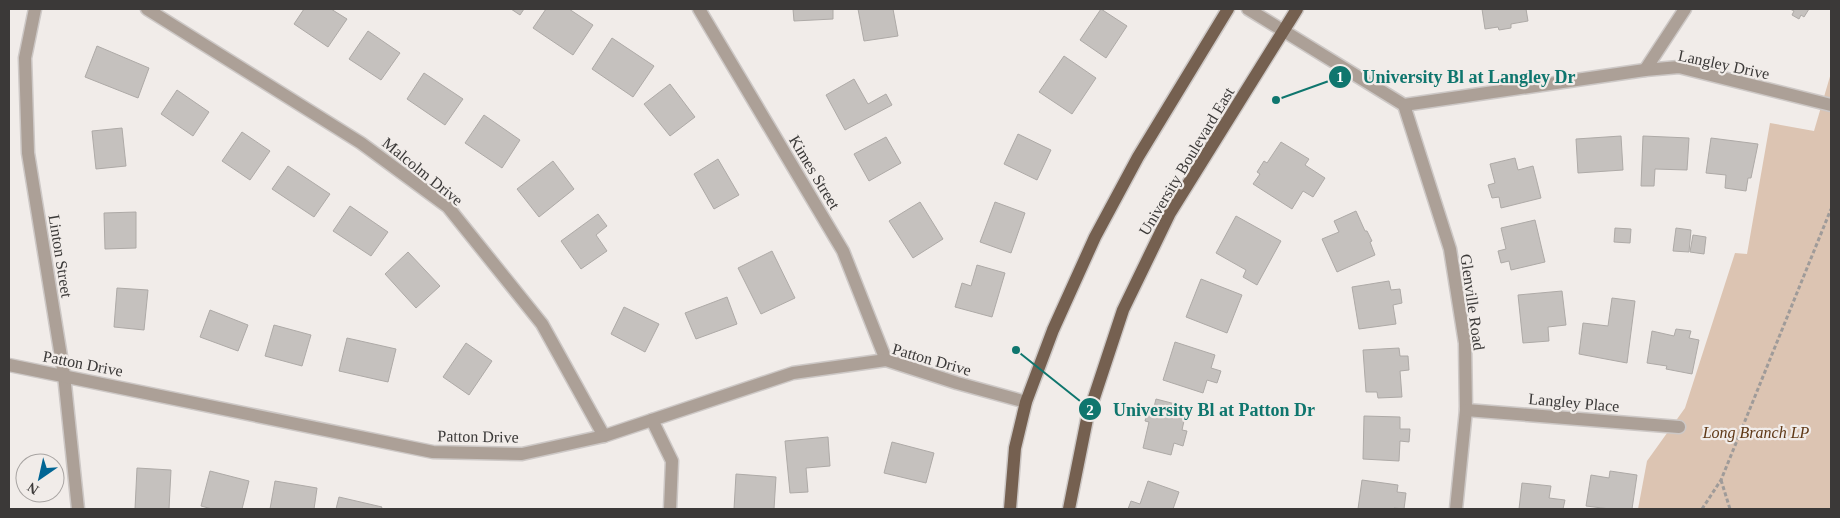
<svg xmlns="http://www.w3.org/2000/svg" width="1840" height="518" font-family="Georgia,serif">
<rect width="100%" height="100%" fill="#f1ece9"/>
<path fill="#dcc4b2" d="M1831,73v436h-193l9,-48 38,-53 50,-155 12,1 23,-131 44,8z"/>
<g fill="#c5c1be" stroke="#aeaaa7">
<path d="M304,9h27l16,10 -19,28 -34,-23z"/>
<path d="M511,9h13l-4,6z"/>
<path d="M546,9h23l24,16 -20,30 -40,-27z"/>
<path d="M793,9h40v10l-39,2z"/>
<path d="M858,9h35l5,27 -34,5z"/>
<path d="M1101,9l26,17 -21,32 -26,-18z"/>
<path d="M1482,9h44l2,12 -17,3v4l-12,2 -1,-3 -13,2z"/>
<path d="M1790,9h19l-5,8 -3,-2 -2,4 -7,-4 2,-4z"/>
<path d="M368,31l32,22 -19,27 -32,-21z"/>
<path d="M612,38l42,28 -21,31 -41,-28z"/>
<path d="M97,46l52,22 -11,30 -53,-21z"/>
<path d="M1064,56l32,22 -24,36 -33,-22z"/>
<path d="M424,73l39,26 -18,26 -38,-26z"/>
<path d="M854,79l14,25 18,-10 6,11 -47,25 -19,-35z"/>
<path d="M670,84l25,33 -25,19 -26,-32z"/>
<path d="M177,90l32,22 -16,24 -32,-22z"/>
<path d="M484,115l36,25 -18,28 -37,-25z"/>
<path d="M122,128l4,38 -30,3 -4,-38z"/>
<path d="M242,132l28,19 -20,29 -28,-19z"/>
<path d="M1018,134l33,16 -14,30 -33,-16z"/>
<path d="M1621,136l2,34 -45,3 -2,-34z"/>
<path d="M1643,136l46,2 -2,32 -32,-1 -1,17h-13z"/>
<path d="M886,137l15,26 -32,18 -15,-27z"/>
<path d="M1711,138l47,6 -7,34h-3l-2,13 -21,-3 1,-13 -20,-2z"/>
<path d="M1281,142l28,17 -4,6 20,13 -12,19 -10,-6 -11,18 -39,-25 7,-10 -3,-2 7,-11 3,2z"/>
<path d="M1515,158l3,12 15,-4 8,32 -40,10 -2,-11 -7,1 -4,-13 7,-2 -5,-19z"/>
<path d="M718,159l21,36 -25,14 -20,-35z"/>
<path d="M553,161l21,28 -35,28 -22,-28z"/>
<path d="M288,166l42,28 -16,23 -42,-28z"/>
<path d="M920,202l23,37 -30,19 -24,-37z"/>
<path d="M995,202l30,11 -14,40 -31,-11z"/>
<path d="M350,206l38,26 -17,24 -38,-25z"/>
<path d="M1356,211l9,20h2l5,10 -2,1 5,13 -38,17 -15,-33 17,-7 -5,-11z"/>
<path d="M136,212v36l-31,1 -1,-36z"/>
<path d="M598,214l9,12 -11,9 11,16 -26,18 -20,-28z"/>
<path d="M1236,216l45,25 -24,44 -14,-8 3,-7 -30,-17z"/>
<path d="M1535,220l10,42 -34,8 -2,-9 -8,2 -3,-12 8,-2 -5,-21z"/>
<path d="M1615,228l16,1 -1,14 -16,-1z"/>
<path d="M1676,228l15,2 -2,22 -16,-1z"/>
<path d="M1693,235l13,2 -2,17 -14,-2z"/>
<path d="M772,251l23,47 -34,16 -23,-46z"/>
<path d="M408,252l32,34 -24,22 -31,-34z"/>
<path d="M977,265l28,8 -13,44 -37,-10 7,-24 9,3z"/>
<path d="M1201,279l41,16 -15,38 -41,-16z"/>
<path d="M1389,281l2,9 9,-1 2,14 -9,2 3,19 -37,5 -7,-42z"/>
<path d="M117,288l31,2 -4,40 -30,-3z"/>
<path d="M1562,291l4,34 -18,2 1,14 -26,2 -5,-48z"/>
<path d="M727,297l10,27 -41,15 -11,-26z"/>
<path d="M1612,298l23,3 -8,62 -48,-9 4,-31 25,3z"/>
<path d="M624,307l35,17 -14,28 -34,-18z"/>
<path d="M210,310l38,15 -10,26 -38,-14z"/>
<path d="M274,325l37,10 -9,31 -37,-10z"/>
<path d="M1676,329l15,2 -2,7 10,2 -7,34 -26,-5 1,-3 -20,-3 5,-32 22,5z"/>
<path d="M347,338l49,11 -8,33 -49,-11z"/>
<path d="M1175,342l40,13 -4,13 10,3 -4,12 -10,-3 -4,13 -40,-13z"/>
<path d="M466,343l26,18 -23,34 -26,-18z"/>
<path d="M1399,348l1,8h8l1,14 -9,1 2,26 -24,1 -1,-6h-11l-3,-42z"/>
<path d="M1156,399l31,8 -5,23 5,1 -4,15 -9,-3 -3,12 -28,-7 6,-26 -4,-1 3,-11 5,1z"/>
<path d="M1364,416l36,1v12h10l-1,13 -9,-1 -1,20 -36,-2z"/>
<path d="M828,437l2,29 -24,2 2,24 -18,1 -5,-52z"/>
<path d="M892,442l42,11 -8,30 -42,-10z"/>
<path d="M137,468l34,2 -2,39h-34z"/>
<path d="M210,471l39,10 -7,28h-30l-11,-3z"/>
<path d="M1610,471l27,4 -5,34h-22l-24,-3 5,-31 18,3z"/>
<path d="M736,474l40,3 -2,32h-40z"/>
<path d="M1362,480l36,5 -1,7 9,1 -2,16 -10,-1v1h-36z"/>
<path d="M275,481l42,7 -3,21h-44z"/>
<path d="M1148,481l31,11 -6,17h-45l3,-8 9,3z"/>
<path d="M1522,483l29,3 -2,12 16,2 -2,9h-44z"/>
<path d="M339,497l43,10 -1,2h-45z"/>
</g>
<g fill="none" stroke-linecap="round" stroke-linejoin="round">
<defs>
<g id="minor">
<path d="M35,9l-10,49 3,95 36,222 14,134"/>
<path d="M147,9l214,134 87,64 94,117 62,112"/>
<path d="M699,9l144,242 43,109"/>
<path d="M1248,9l156,96 241,-35 34,-3 152,38"/>
<path d="M1645,70l40,-61"/>
<path d="M1404,105l46,144 15,94 1,67 -10,99"/>
<path d="M9,365l424,87 89,2 82,-18 189,-63 93,-13 71,23 69,19"/>
<path d="M1466,410l213,17"/>
<path d="M652,420l20,41 -2,48"/>
</g>
<g id="major">
<path d="M1010,509l5,-61 11,-46 27,-72 42,-93 43,-80 90,-148"/>
<path d="M1069,509l18,-90 36,-109 47,-97 127,-204"/>
</g>
</defs>
<use href="#minor" stroke="#cdc8c6" stroke-width="15"/>
<use href="#major" stroke="#cdc8c6" stroke-width="15"/>
<g stroke="#9f9b99" stroke-width="3" stroke-dasharray="4 2.5" stroke-linecap="butt">
<path d="M1721,480l9,29"/>
<path d="M1702,509l19,-29 110,-271"/>
</g>
<use href="#minor" stroke="#aca097" stroke-width="12"/>
<use href="#major" stroke="#756050" stroke-width="12"/>
</g>
<g text-anchor="middle" stroke-width="4.5" stroke-linejoin="round" paint-order="stroke">
<g font-size="16" fill="#3b3938" stroke="#f1ece9">
<text transform="translate(1724 64) rotate(12)" y="6">Langley Drive</text>
<text transform="translate(1186 161) rotate(-59)" y="6">University Boulevard East</text>
<text transform="translate(423 171) rotate(39)" y="6">Malcolm Drive</text>
<text transform="translate(815 172) rotate(59)" y="6">Kimes Street</text>
<text transform="translate(61 256) rotate(81)" y="6">Linton Street</text>
<text transform="translate(1473 302) rotate(82)" y="6">Glenville Road</text>
<text transform="translate(932 359) rotate(16)" y="6">Patton Drive</text>
<text transform="translate(83 363) rotate(11)" y="6">Patton Drive</text>
<text transform="translate(1574 402) rotate(5)" y="6">Langley Place</text>
<text transform="translate(478 436) rotate(1)" y="6">Patton Drive</text>
</g>
<g font-size="16" font-style="italic" fill="#5f3816" stroke="#f1ece9">
<text x="1756" y="438">Long Branch LP</text>
</g>
</g>
<path fill="none" stroke="#0f766e" stroke-width="2" d="M1276 100L1340 77M1016 350L1090 409"/>
<g fill="#0f766e" stroke="#f1ece9" stroke-width="2">
<circle cx="1276" cy="100" r="5"/>
<circle cx="1016" cy="350" r="5"/>
<circle cx="1340" cy="77" r="12"/>
<circle cx="1090" cy="409" r="12"/>
</g>
<g font-size="15" text-anchor="middle" font-weight="bold" fill="#fff">
<text x="1340" y="82">1</text>
<text x="1090" y="415">2</text>
</g>
<g font-size="18" text-anchor="middle" font-weight="bold" fill="#0f766e" stroke="#f1ece9" stroke-width="4.5" stroke-linejoin="round" paint-order="stroke">
<text x="1469" y="83">University Bl at Langley Dr</text>
<text x="1214" y="416">University Bl at Patton Dr</text>
</g>
<rect width="1840" height="518" fill="none" stroke="#3b3938" stroke-width="20"/>
<g transform="translate(40 478) rotate(214)"><circle r="24" fill="#f1ece9" stroke="#a8a4a2"/>
<path d="M0-4L9 19L0 12L-9 19Z" fill="#016594"/>
<text y="-8" font-size="14" font-weight="bold" text-anchor="middle" fill="#3b3938">N</text>
</g>
</svg>
